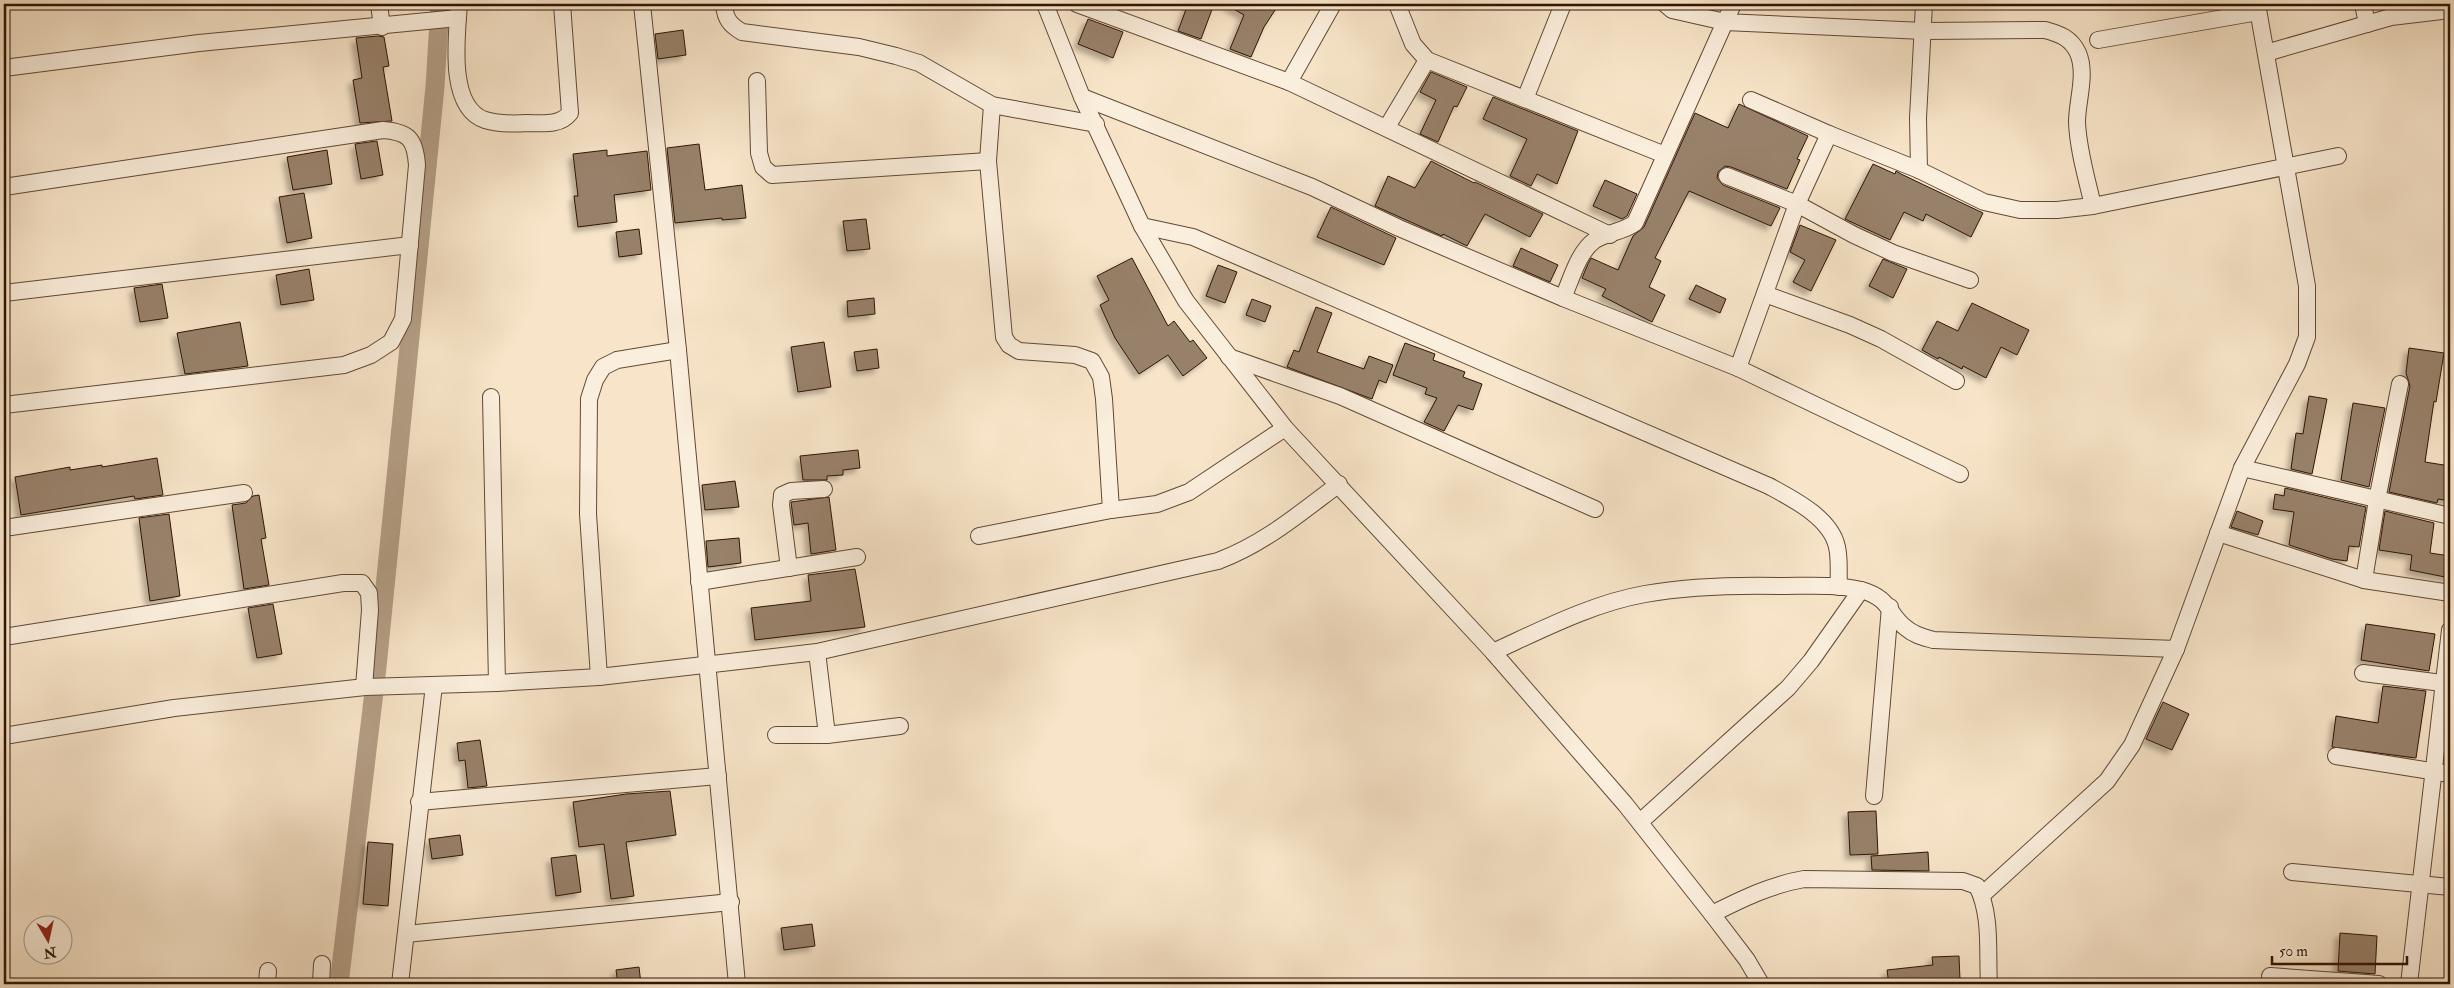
<svg xmlns="http://www.w3.org/2000/svg" width="2454" height="988" font-family="'IM FELL Double Pica',serif">
<defs>
<filter id="shadow"><feDropShadow dx="-4.5" dy="4.5" stdDeviation="2.5" flood-color="#0004"/></filter>
</defs>
<rect width="100%" height="100%" fill="#f8e5c9"/>
<filter id="stains"><feTurbulence type="fractalNoise" baseFrequency=".004" numOctaves="4"/><feColorMatrix values="0 0 0 0 .2 0 0 0 0 .09 0 0 0 0 .02 0 0 0 .5 -.17"/></filter>
<radialGradient id="worn" r=".72"><stop offset=".6" stop-color="#630" stop-opacity="0"/><stop offset="1" stop-color="#630" stop-opacity=".3"/></radialGradient>
<g fill="none" stroke-linecap="round" stroke-linejoin="round">
<path stroke="#b49e86" stroke-width="19" d="M339,984l38,-317 58,-580 5,-83"/>
</g>
<g fill="#98816a" stroke="#2f1504" filter="url(#shadow)">
<path d="M1188,4h26l-13,35 -23,-8z"/>
<path d="M1225,4h54l-15,23 -13,30 -21,-8 14,-34z"/>
<path d="M1088,19l35,13 -10,26 -35,-14z"/>
<path d="M683,30l3,25 -28,4 -3,-25z"/>
<path d="M378,36l6,1 5,29 -6,1 9,54 -32,2 -7,-43 9,-2 -6,-40z"/>
<path d="M1431,72l36,15 -10,20 -3,-1 -16,36 -18,-8 16,-34 -16,-8z"/>
<path d="M1493,97l85,34 -21,53 -20,-10 -6,12 -21,-10 17,-37 -44,-20z"/>
<path d="M1739,104l69,32 -11,23 3,1 -13,29 -56,-22 -6,-1 -7,6 -1,6 6,7 57,23 -9,18 -82,-35 -34,67 6,3 -12,26 16,8 -13,27 -50,-26 4,-7 -24,-11 6,-14 3,-6 27,12 15,-34 11,-9 51,-114 33,15z"/>
<path d="M377,141l6,34 -22,4 -6,-35z"/>
<path d="M699,144l6,46 37,-5 4,33 -24,2v-2l-47,5 -8,-75z"/>
<path d="M327,150l5,34 -39,6 -6,-33z"/>
<path d="M607,150v6l40,-5 4,39 -37,5 3,27 -39,5 -4,-31h4l-5,-42z"/>
<path d="M1431,161l43,22 1,-1 68,32 -13,23 -45,-23 -18,32 -24,-12 -1,2 -67,-30 13,-30 27,12z"/>
<path d="M1873,164l22,10 1,-3 5,3 82,39 -12,24 -45,-23 -3,7 -19,-9 -14,28 -45,-21z"/>
<path d="M1605,180l32,14 -10,22 -5,3 -29,-13z"/>
<path d="M304,193l8,45 -25,5 -8,-46z"/>
<path d="M1331,207l65,31 -12,27 -67,-28z"/>
<path d="M866,219l4,30 -23,2 -4,-30z"/>
<path d="M1800,225l36,15 -25,51 -18,-9 12,-22 -15,-8z"/>
<path d="M639,229l3,25 -23,3 -3,-25z"/>
<path d="M1521,248l37,17 -8,17 -37,-16z"/>
<path d="M1132,258l36,68 6,-5 16,21 3,-2 14,18 -24,18 -15,-21 -29,19 -24,-36 -15,-33 9,-5 -12,-24z"/>
<path d="M1883,259l24,10 -14,29 -24,-12z"/>
<path d="M1218,265l19,7 -12,31 -19,-7z"/>
<path d="M309,269l5,31 -33,5 -5,-30z"/>
<path d="M162,284l6,34 -28,4 -6,-34z"/>
<path d="M1696,285l30,14 -6,14 -31,-14z"/>
<path d="M874,298l1,16 -27,3 -1,-16z"/>
<path d="M1252,299l19,7 -6,16 -19,-7z"/>
<path d="M1972,303l57,27 -12,25 -16,-8 -15,31 -23,-12 -1,3 -23,-12 -1,2 -16,-9 15,-29 21,10z"/>
<path d="M1316,307l16,6 -15,39 47,17 5,-13 24,9 -7,18 -7,-3 -7,19 -85,-32 7,-17 5,2z"/>
<path d="M240,322l8,44 -63,8 -8,-41z"/>
<path d="M824,342l7,45 -33,5 -7,-45z"/>
<path d="M1405,343l30,11 -2,6 32,12 -2,5 19,7 -9,26 -15,-5 -14,26 -20,-9 13,-24 -12,-4 2,-6 -34,-13z"/>
<path d="M2409,348l35,5 -8,49 -2,-1 -9,61 25,4v35l-12,-2 -1,4 -48,-11 21,-106 -4,-13z"/>
<path d="M877,349l2,19 -22,3 -3,-19z"/>
<path d="M2309,396l18,3 -15,75 -21,-5 5,-36 7,1z"/>
<path d="M2353,403l32,5 -16,79 -28,-7z"/>
<path d="M858,450l2,18 -17,2v5l-16,1v4h-24l-3,-24z"/>
<path d="M157,458l6,37 -28,4 -1,-3 -113,19 -6,-38 55,-10v3l32,-5v2z"/>
<path d="M735,481l4,26 -34,3 -3,-25z"/>
<path d="M2285,488l81,19 -7,40 -10,-1 -2,15 -15,-2 -43,-14 5,-33 -21,-3 2,-15 9,2z"/>
<path d="M259,495l7,43 -5,1 8,46 -25,4 -12,-84 14,-2 7,-7z"/>
<path d="M829,497l7,53 -25,4 -3,-31 -14,2 -3,-23z"/>
<path d="M2237,511l26,10 -5,14 -27,-8z"/>
<path d="M2385,511l49,12 -4,30 20,3v22l-40,-8 2,-15 -33,-5z"/>
<path d="M169,514l11,82 -30,5 -11,-83z"/>
<path d="M739,538l2,25 -33,4 -2,-26z"/>
<path d="M855,569l10,58 -110,13 -4,-32 60,-7 -3,-26z"/>
<path d="M273,604l9,50 -25,4 -9,-50z"/>
<path d="M2366,624l69,10 -6,37 -68,-11z"/>
<path d="M2383,686l43,5 -10,67 -84,-11 4,-31 42,7z"/>
<path d="M2163,702l26,12 -17,36 -26,-11z"/>
<path d="M480,740l7,46 -19,2 -3,-28 -6,1 -2,-18z"/>
<path d="M670,791l6,44 -50,7 8,54 -23,3 -7,-55 -25,3 -6,-45 53,-8z"/>
<path d="M1876,811l2,43 -28,1 -2,-43z"/>
<path d="M460,835l3,20 -31,4 -3,-20z"/>
<path d="M368,842l25,2 -5,62 -25,-2z"/>
<path d="M1928,852l1,19 -57,-1 -1,-14z"/>
<path d="M576,855l5,37 -25,4 -5,-38z"/>
<path d="M812,924l3,22 -31,4 -3,-22z"/>
<path d="M2340,933l37,3 -2,38 -37,-3z"/>
<path d="M1959,956l1,24 -71,4 -2,-14 46,-5 -1,-8z"/>
<path d="M639,967l2,17h-23l-2,-14z"/>
</g>
<g fill="none" stroke-linecap="round" stroke-linejoin="round">
<defs>
<g id="street">
<path d="M379,4l3,23"/>
<path d="M459,4c-2,31 -12,103 26,116 14,4 28,4 42,3 15,0 33,3 43,-10l-8,-109"/>
<path d="M642,4l36,346 59,634"/>
<path d="M724,4c1,15 6,21 18,28l117,15 37,9 23,7 73,42 104,19"/>
<path d="M1045,4l37,93 60,129 44,75 99,127 208,224 132,152 87,110 35,46 14,24"/>
<path d="M1077,4l212,78 321,153"/>
<path d="M1397,4l16,40 14,16 238,95"/>
<path d="M1733,4l-8,18 199,9 121,-1c15,4 26,8 33,23 9,21 -1,48 -1,69 1,28 10,57 16,84"/>
<path d="M2363,4l4,20"/>
<path d="M2098,40l160,-28"/>
<path d="M2266,53l125,-36 59,-7"/>
<path d="M4,68l195,-25 259,-25"/>
<path d="M757,81l2,72 4,14 9,8 216,-14"/>
<path d="M1289,82l44,-78"/>
<path d="M1082,97l230,90 87,41 164,70 175,70 59,-164 32,-70 90,36 65,32 36,8h37l36,-4 245,-50"/>
<path d="M1525,99l38,-95"/>
<path d="M1751,100l78,34"/>
<path d="M992,105l-4,56 16,176 5,8 10,6 56,4 17,6 9,16 3,22 7,111"/>
<path d="M1387,127l40,-67"/>
<path d="M1919,170l-1,-52 6,-114"/>
<path d="M1727,176l70,28 57,31 39,18 77,27"/>
<path d="M4,187l379,-57c26,2 32,9 34,35l-14,154 -12,23 -20,13 -27,10 -340,40"/>
<path d="M1142,226l51,11 576,249c24,13 62,32 68,61 3,13 1,27 2,40"/>
<path d="M4,293l406,-48"/>
<path d="M1765,294l85,31 31,14 75,42"/>
<path d="M1563,298c8,-18 15,-46 32,-58 13,-8 28,-8 40,-17l90,-201 -53,-12 -7,-6"/>
<path d="M1229,357l111,39 255,113"/>
<path d="M1738,368l222,106"/>
<path d="M491,397l6,286"/>
<path d="M2242,468l208,48"/>
<path d="M4,528l240,-35"/>
<path d="M2218,533l146,47 86,13"/>
<path d="M979,536l132,-26 46,-6 32,-12 96,-64"/>
<path d="M789,568l-8,-63 1,-10 9,-4 33,-2"/>
<path d="M2364,580l13,-80 23,-116"/>
<path d="M699,582l158,-25"/>
<path d="M4,637l339,-54h19l7,10 1,17 -6,77"/>
<path d="M817,652l10,83"/>
<path d="M1493,652c48,-22 100,-49 152,-58 45,-8 91,-9 137,-8 25,0 54,-2 79,4 30,8 27,25 45,38 8,7 17,9 27,12l243,9 66,-181 55,-104 10,-27v-51l-50,-282"/>
<path d="M2363,673l87,11"/>
<path d="M599,677l-11,-163 1,-115 6,-19 8,-13 14,-7 61,-10"/>
<path d="M776,735h51l73,-9"/>
<path d="M4,736l170,-28 191,-21 132,-4 102,-6 218,-25 401,-91c46,-17 82,-48 121,-77"/>
<path d="M2336,756l114,18"/>
<path d="M1874,796l16,-189"/>
<path d="M419,802l299,-26"/>
<path d="M1640,822l148,-134 23,-27 50,-71"/>
<path d="M2292,872l158,15"/>
<path d="M1982,895l125,-114 25,-36 44,-96"/>
<path d="M1712,914c30,-15 58,-29 92,-35l159,2 14,5c15,29 10,67 12,98"/>
<path d="M406,934l325,-32"/>
<path d="M2270,976l109,8"/>
<path d="M267,984l1,-13"/>
<path d="M321,984l1,-20"/>
<path d="M400,984l34,-299"/>
<path d="M2409,984l41,-354"/>
</g>
</defs>
<use href="#street" stroke="#614935" stroke-width="18"/>
<use href="#street" stroke="#faeedc" stroke-width="16"/>
</g>
<rect width="2454" height="988" fill="none" stroke="#f8e5c9" stroke-width="20"/>
<rect x="5" y="5" width="2444" height="978" fill="none" stroke="#2f1504" stroke-width="2.5"/>
<rect x="10" y="10" width="2434" height="968" fill="none" stroke="#2f1504"/>
<g transform="translate(48 940) rotate(171)"><circle r="24" fill="#faeedc" stroke="#a99786"/>
<path d="M0-4L9 19L0 12L-9 19Z" fill="#8f2418"/>
<text y="-8" font-size="14" font-weight="bold" text-anchor="middle" fill="#2f1504">N</text>
</g>
<path d="M2272 956v8h135v-8" fill="none" stroke="#2f1504" stroke-width="2.5"/>
<text x="2279" y="956" font-size="15" fill="#2f1504" stroke="#faeedc" stroke-width="4" paint-order="stroke">50 m</text>
<rect width="100%" height="100%" filter="url(#stains)"/>
<rect width="100%" height="100%" fill="url(#worn)"/>
</svg>
